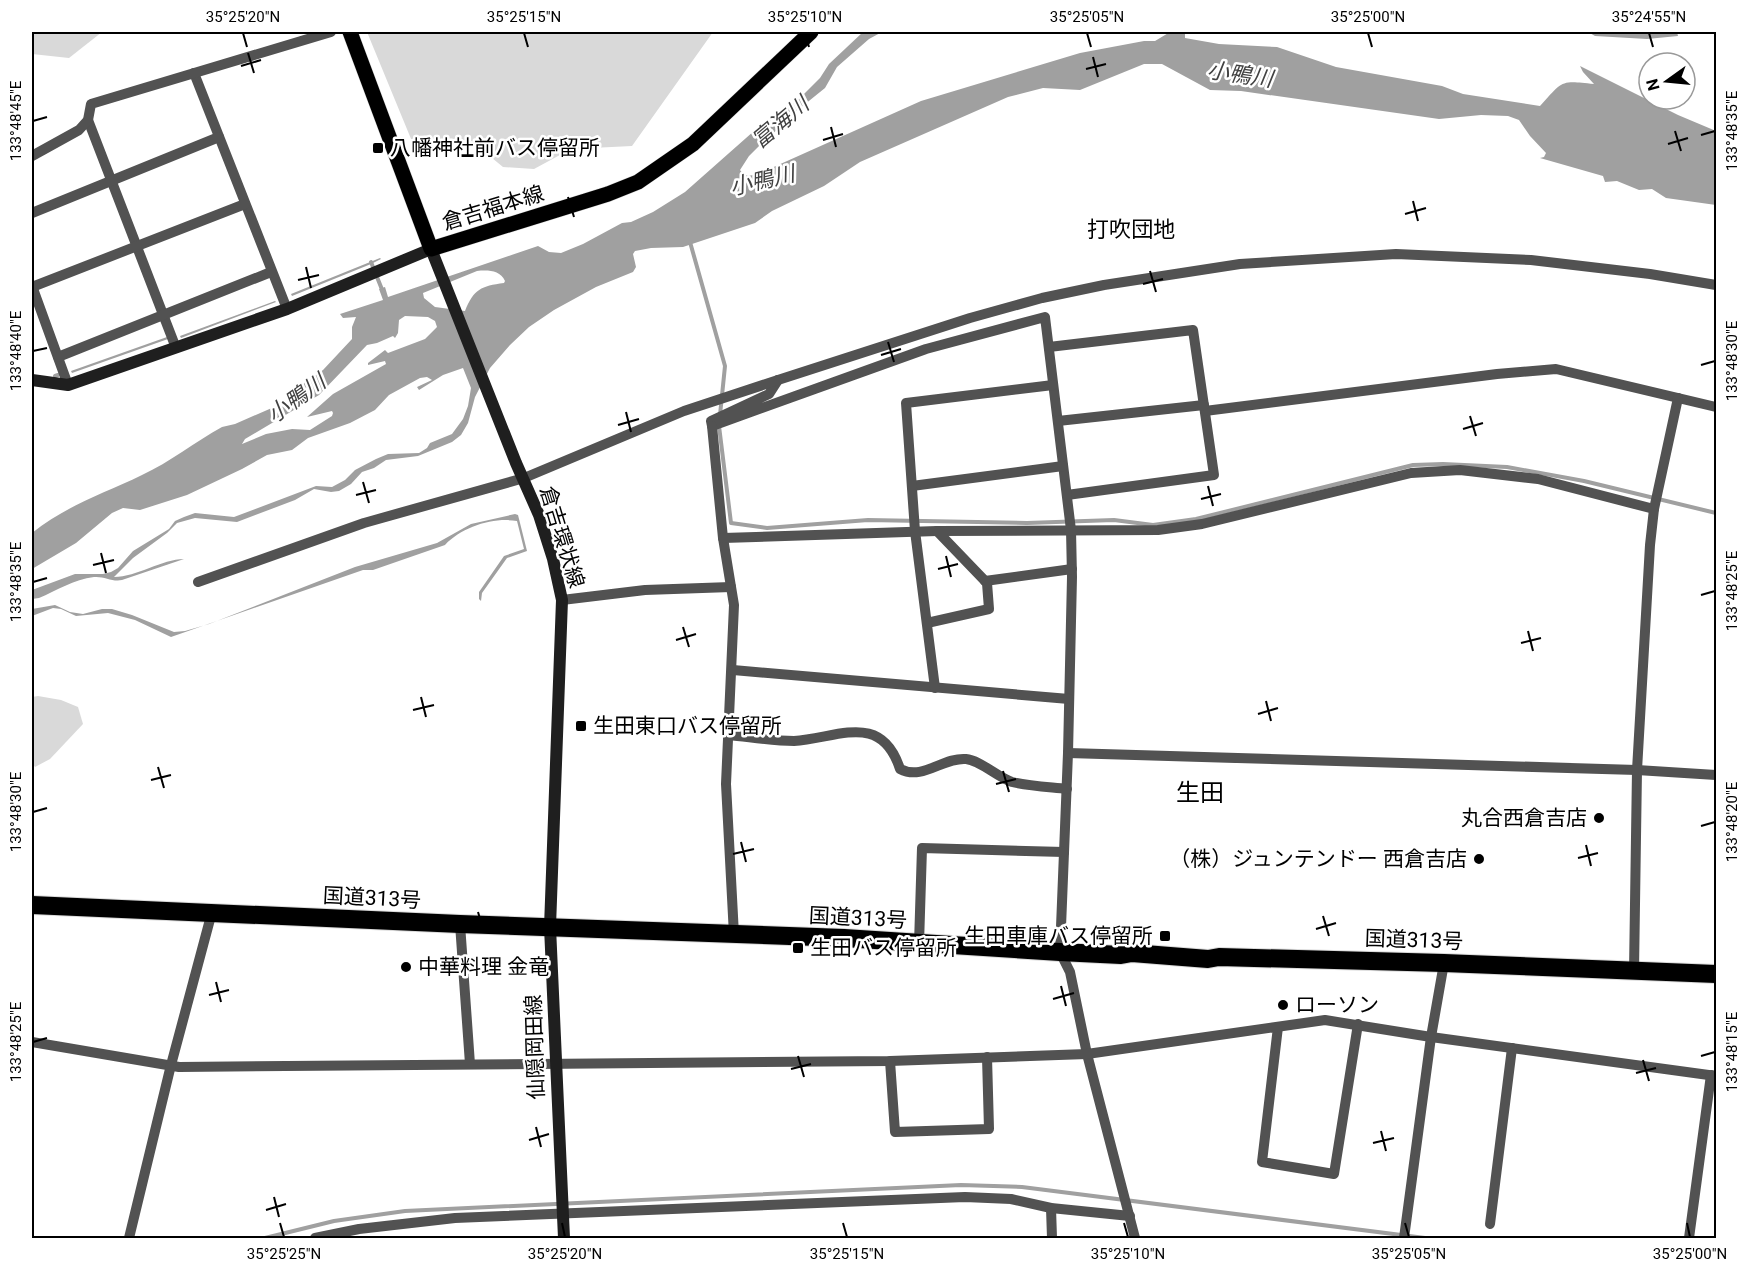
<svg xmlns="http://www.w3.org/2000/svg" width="1748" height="1270" font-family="Roboto,'Noto Sans JP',sans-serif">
<rect width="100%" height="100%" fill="#fff"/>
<g fill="#d9d9d9">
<path d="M32,32h70l-33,26 -37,-4z"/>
<path d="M367,32h346l-81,114 -61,3 -37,20 -31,-2 -33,-27 -27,2 -27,9z"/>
<path d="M38,696l23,4 17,7 5,17 -33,35 -15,8 -3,-4v-66z"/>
</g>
<g fill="#a0a0a0" fill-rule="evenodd">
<path d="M863,32h19l-13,7 -32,28 -12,21 -31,25 -11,12 -18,15 -16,16 -9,14 3,4 5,2 10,-2 163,-73 159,-48 64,-12h11l15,-9h15v6l34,6 58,3 59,20 106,19 21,8 77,12c23,-25 19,-26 54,-22l-11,-12 -3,-6 98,49 38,16v74l-50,-7 -14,-9 -13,1 -22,-9 -12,1 -2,-6 -63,-18 4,-1 2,-4 -16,-17 -11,-16 -11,-4 -27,-1 -42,4 -198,-28 -31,-1 -48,-26h-18l-64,26 -37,-2 -35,9 -148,65 -36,24 -52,25 -17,12 -72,24 -32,1 -16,3 -2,3 3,13 -3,5 -37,15 -42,23 -25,17 -19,18 -20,23 -15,29 -7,26 -7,12 -9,7 -34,14 -32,4 -12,8 -12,4 -11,12 -12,7 -8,1 -17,-3 -19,11 -58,22 -42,-4 -18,5 -10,10 -34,25 -19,19c23,0 48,-18 70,-18l-62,21c-10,2 -18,-4 -28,-3 -20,2 -38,14 -55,21l-7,1v-9l43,-16h28l8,-2 7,-4 15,-17 36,-22 6,-8 9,-4 11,-4 39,4 82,-31 16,1 13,-7 10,-10 21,-11 12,-5 31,-1 8,-5 3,-5 22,-9 11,-15 5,-13 3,-18 -8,-20 -20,7 -24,15 -2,-3 15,-7 -5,-3 -7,1 -31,17 -14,15 -25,13 -42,15 -16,12 -25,5 -25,14 -55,26 -47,15 -17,-2 -11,5 -36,30 -44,26v-36c35,-28 71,-39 110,-58 28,-13 53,-33 80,-48l13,-3 62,-27 7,-14 19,-13 29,-31v-12l4,-10 -13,1 -3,-4 43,-14 -4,-11 6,-2 3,10 150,-51 11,6 12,1 22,-9 39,-21 9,-1 22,-10 32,-20 78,-69 36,-24 21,-21 9,-14zM477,271c11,-1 23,-1 28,10l-1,2c-23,3 -30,6 -39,28l-30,-4 -11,-9 -1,-5zM405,316l23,1 7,4 2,6 -12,12 -37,14 -3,-3 -17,13v2l17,-4 1,3 -53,30 -26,23 25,-6 1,2 -1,3 -22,14 -18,-1 -26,5 -24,10 3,-5 74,-44 48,-50 10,-2 16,-7 2,2 3,-5 1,-13z"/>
<path d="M1588,32h89l1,4 -31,3 -52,-3z"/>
<path d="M380,258l1,1 -10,5 -79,32 -1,-2z"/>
<path d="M275,301l1,1 -95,36 -1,-2z"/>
<path d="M167,337l1,2 -96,34 -1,-2z"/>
<path d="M515,514l3,1 9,36 -20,7 -25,35 -1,8 -2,-2v-7l25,-36 20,-7 -7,-28c-24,-4 -55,6 -72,24l-72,25h-10l-192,67 -36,-17 -27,-7 -32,3 -15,-7 -8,-1 -21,8v-7l23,-4 15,7 13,2 19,-5h10l20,6 42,17 11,-1 24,-7 146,-57 82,-24 34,-19z"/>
</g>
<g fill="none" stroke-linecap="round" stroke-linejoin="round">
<g stroke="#a0a0a0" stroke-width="4">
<path d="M690,242l35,124 -5,49"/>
<path d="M371,262l12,30"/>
<path d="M55,376l3,-1"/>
<path d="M719,426l12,97 36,5 101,-8 159,3 87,-3 39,5 43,-6 217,-54 30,-1 64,3 77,14 132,32"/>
<path d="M265,1238l69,-17 71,-10 556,-26 61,2 403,51"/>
</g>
<defs>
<path id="primary" d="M350,32l81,217 177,-55 30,-12 55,-38 118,-112"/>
<path id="highway" d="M32,905l428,19 384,14 216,14 61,3 11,-2 76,6 11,-2 225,6 272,11"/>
</defs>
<use href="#primary" stroke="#dbdbdb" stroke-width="16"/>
<use href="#highway" stroke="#dbdbdb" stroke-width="20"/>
<g stroke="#525252" stroke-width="10">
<path d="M194,73l93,236"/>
<path d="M88,120l88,228"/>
<path d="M32,156l47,-26 9,-10 3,-16 240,-72"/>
<path d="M32,213l187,-76"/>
<path d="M32,286l36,99"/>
<path d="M32,287l213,-83"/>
<path d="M1049,347l144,-17 21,145 -147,20"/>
<path d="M58,357l213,-85"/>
<path d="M778,380l-9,14 -58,27 1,5 214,-77 119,-32 26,213 1,47 -4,176 -8,199 10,20 17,82 48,184"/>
<path d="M1205,411l292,-37 59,-5 160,38"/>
<path d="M1058,421l146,-16"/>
<path d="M712,426l11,112 11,67 -8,179 8,151"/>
<path d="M912,486l151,-20"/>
<path d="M723,538l214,-7 221,-1 44,-6 209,-51 49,-3 78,9 116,30"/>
<path d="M985,581l87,-12"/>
<path d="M198,582l166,-59 160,-45 160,-67 94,-31 192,-62 72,-20 62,-13 136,-21 156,-10 135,6 119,14 66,11"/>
<path d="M562,600l83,-10 86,-3"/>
<path d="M927,623l62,-14 -2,-26 -50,-52"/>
<path d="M733,670l336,29"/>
<path d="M935,688l-20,-157 -9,-128 147,-18"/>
<path d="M729,735c21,2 43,6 65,6 42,-2 87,-31 106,28 23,12 43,-12 66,-10 14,1 31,18 46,23 17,4 37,5 55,7"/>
<path d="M1068,753l569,17 79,5"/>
<path d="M460,924l10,140"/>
<path d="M919,944l3,-96 142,4"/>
<path d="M1634,971l3,-201 13,-225 4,-36 24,-111"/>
<path d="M1278,1027l-16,135 72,12 24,-150"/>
<path d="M32,1042l147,25 711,-6 197,-7 238,-34 106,17 285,39"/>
<path d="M890,1061l5,71 94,-3 -2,-72"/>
<path d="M1051,1208l1,30"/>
<path d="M1490,1224l22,-176"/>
<path d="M129,1238l42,-173 41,-153"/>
<path d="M315,1238l44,-9 96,-11 510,-21 46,2 40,9 79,8"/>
<path d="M1404,1238l27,-201 13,-74"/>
<path d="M1689,1238l22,-163"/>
</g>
<path stroke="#1f1f1f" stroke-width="12" d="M32,380l36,5 219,-76 144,-60 85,214 23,52 14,44 9,41 -12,327 14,311"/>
<use href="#primary" stroke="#000" stroke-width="15"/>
<use href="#highway" stroke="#000" stroke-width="18"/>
</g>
<path fill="none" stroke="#000" stroke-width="2" d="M243,33l4,14M524,33l4,14M805,33l4,14M1087,33l4,14M1368,33l4,14M1649,33l4,14M248,53l6,20M1093,57l5,20M241,66l20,-6M1086,69l20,-5M33,121l14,-4M831,127l5,20M1675,131l6,20M1701,135l14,-4M823,140l20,-6M1668,144l20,-6M568,197l6,20M1413,201l5,20M561,210l20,-5M1405,214l21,-6M306,267l5,21M1150,271l6,21M298,280l21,-5M1143,284l20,-5M888,342l6,20M33,351l14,-3M881,355l20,-6M1701,365l14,-4M626,412l5,20M1470,416l6,20M618,425l21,-6M1463,429l20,-6M363,482l6,21M1208,486l5,20M356,495l20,-5M1201,499l20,-5M101,553l5,20M946,556l5,21M93,565l21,-5M938,569l20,-5M33,582l14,-4M1701,595l14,-4M683,627l6,20M1528,631l5,20M676,640l20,-6M1521,643l20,-5M421,697l5,20M1266,701l5,20M413,710l21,-5M1258,714l20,-6M158,767l6,21M1003,771l6,21M151,780l20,-5M996,784l20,-5M33,812l14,-4M1701,826l14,-4M741,842l5,20M1586,845l5,21M733,854l21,-5M1578,858l20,-5M478,912l6,20M1323,916l6,20M471,925l20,-6M1316,929l20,-6M216,982l5,20M1061,986l5,20M209,995l20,-5M1053,999l21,-6M33,1042l14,-4M798,1056l6,21M1701,1056l14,-4M1643,1060l6,21M791,1069l20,-5M1636,1073l20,-5M536,1127l5,20M1381,1131l5,20M529,1140l20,-6M1373,1143l21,-5M274,1197l5,20M266,1210l20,-6M280,1223l4,14M562,1223l3,14M843,1223l4,14M1124,1223l4,14M1405,1223l4,14M1687,1223l3,14"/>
<g fill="#000" stroke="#fff" stroke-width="2">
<rect x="372" y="142" width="12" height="12" rx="3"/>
<rect x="575" y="720" width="12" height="12" rx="3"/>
<circle cx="1599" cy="818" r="6"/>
<circle cx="1479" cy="859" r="6"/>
<rect x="1159" y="930" width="12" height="12" rx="3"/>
<rect x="792" y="942" width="12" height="12" rx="3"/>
<circle cx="406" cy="967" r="6"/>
<circle cx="1283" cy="1005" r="6"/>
</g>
<g text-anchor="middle" stroke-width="5" stroke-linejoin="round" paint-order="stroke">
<g font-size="21" fill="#000" stroke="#fff" text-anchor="start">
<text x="390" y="155">八幡神社前バス停留所</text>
<text x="593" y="733">生田東口バス停留所</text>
<text x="1587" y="825" text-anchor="end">丸合西倉吉店</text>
<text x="1467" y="866" text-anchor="end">（株）ジュンテンドー 西倉吉店</text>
<text x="1153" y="943" text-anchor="end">生田車庫バス停留所</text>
<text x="810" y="955">生田バス停留所</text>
<text x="418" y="974">中華料理 金竜</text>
<text x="1295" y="1012">ローソン</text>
</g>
<g font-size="21" fill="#000" stroke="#fff">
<text transform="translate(493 208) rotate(-17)" y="7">倉吉福本線</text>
<text transform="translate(562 537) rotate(73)" y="7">倉吉環状線</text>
<text transform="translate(372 898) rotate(3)" y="7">国道313号</text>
<text transform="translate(858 918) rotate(3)" y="7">国道313号</text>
<text transform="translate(1414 940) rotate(2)" y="7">国道313号</text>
<text transform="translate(535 1047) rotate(-92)" y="7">仙隠岡田線</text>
</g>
<g font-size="22" font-style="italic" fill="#414141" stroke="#fff">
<text transform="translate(1240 74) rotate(8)" y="8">小鴨川</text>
<text transform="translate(780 122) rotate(-40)" y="8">富海川</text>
<text transform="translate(762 180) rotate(-13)" y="8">小鴨川</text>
<text transform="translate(296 398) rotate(-36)" y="8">小鴨川</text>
</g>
<g font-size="22" fill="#000" stroke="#fff">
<text x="1131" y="237">打吹団地</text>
</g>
<g font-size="24" fill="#000" stroke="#fff">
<text x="1200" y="801">生田</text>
</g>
</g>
<rect width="1748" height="1270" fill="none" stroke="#ffffff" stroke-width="66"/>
<g transform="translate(1667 81) rotate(255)"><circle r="28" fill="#ffffff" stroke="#999999" stroke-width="1.5"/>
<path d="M0-4.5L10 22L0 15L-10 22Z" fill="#000000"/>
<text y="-9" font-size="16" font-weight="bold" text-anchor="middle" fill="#000000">N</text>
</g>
<rect x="33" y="33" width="1682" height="1204" fill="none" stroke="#000" stroke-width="2"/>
<g font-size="15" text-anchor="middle" fill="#000">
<text x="243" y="22">35°25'20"N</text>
<text x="524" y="22">35°25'15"N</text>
<text x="805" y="22">35°25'10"N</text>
<text x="1087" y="22">35°25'05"N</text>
<text x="1368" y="22">35°25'00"N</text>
<text x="1649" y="22">35°24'55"N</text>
<text transform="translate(16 121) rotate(-90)" y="5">133°48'45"E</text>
<text transform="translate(1732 131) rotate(-90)" y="5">133°48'35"E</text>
<text transform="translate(16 351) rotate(-90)" y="5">133°48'40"E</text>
<text transform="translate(1732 361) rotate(-90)" y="5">133°48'30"E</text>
<text transform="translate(16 582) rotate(-90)" y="5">133°48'35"E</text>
<text transform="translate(1732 591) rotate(-90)" y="5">133°48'25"E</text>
<text transform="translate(16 812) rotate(-90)" y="5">133°48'30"E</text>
<text transform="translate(1732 822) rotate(-90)" y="5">133°48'20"E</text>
<text transform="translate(16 1042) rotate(-90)" y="5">133°48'25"E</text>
<text transform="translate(1732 1052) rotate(-90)" y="5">133°48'15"E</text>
<text x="284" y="1259">35°25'25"N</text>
<text x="565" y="1259">35°25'20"N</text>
<text x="847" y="1259">35°25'15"N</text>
<text x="1128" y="1259">35°25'10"N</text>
<text x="1409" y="1259">35°25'05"N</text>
<text x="1690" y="1259">35°25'00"N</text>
</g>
</svg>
